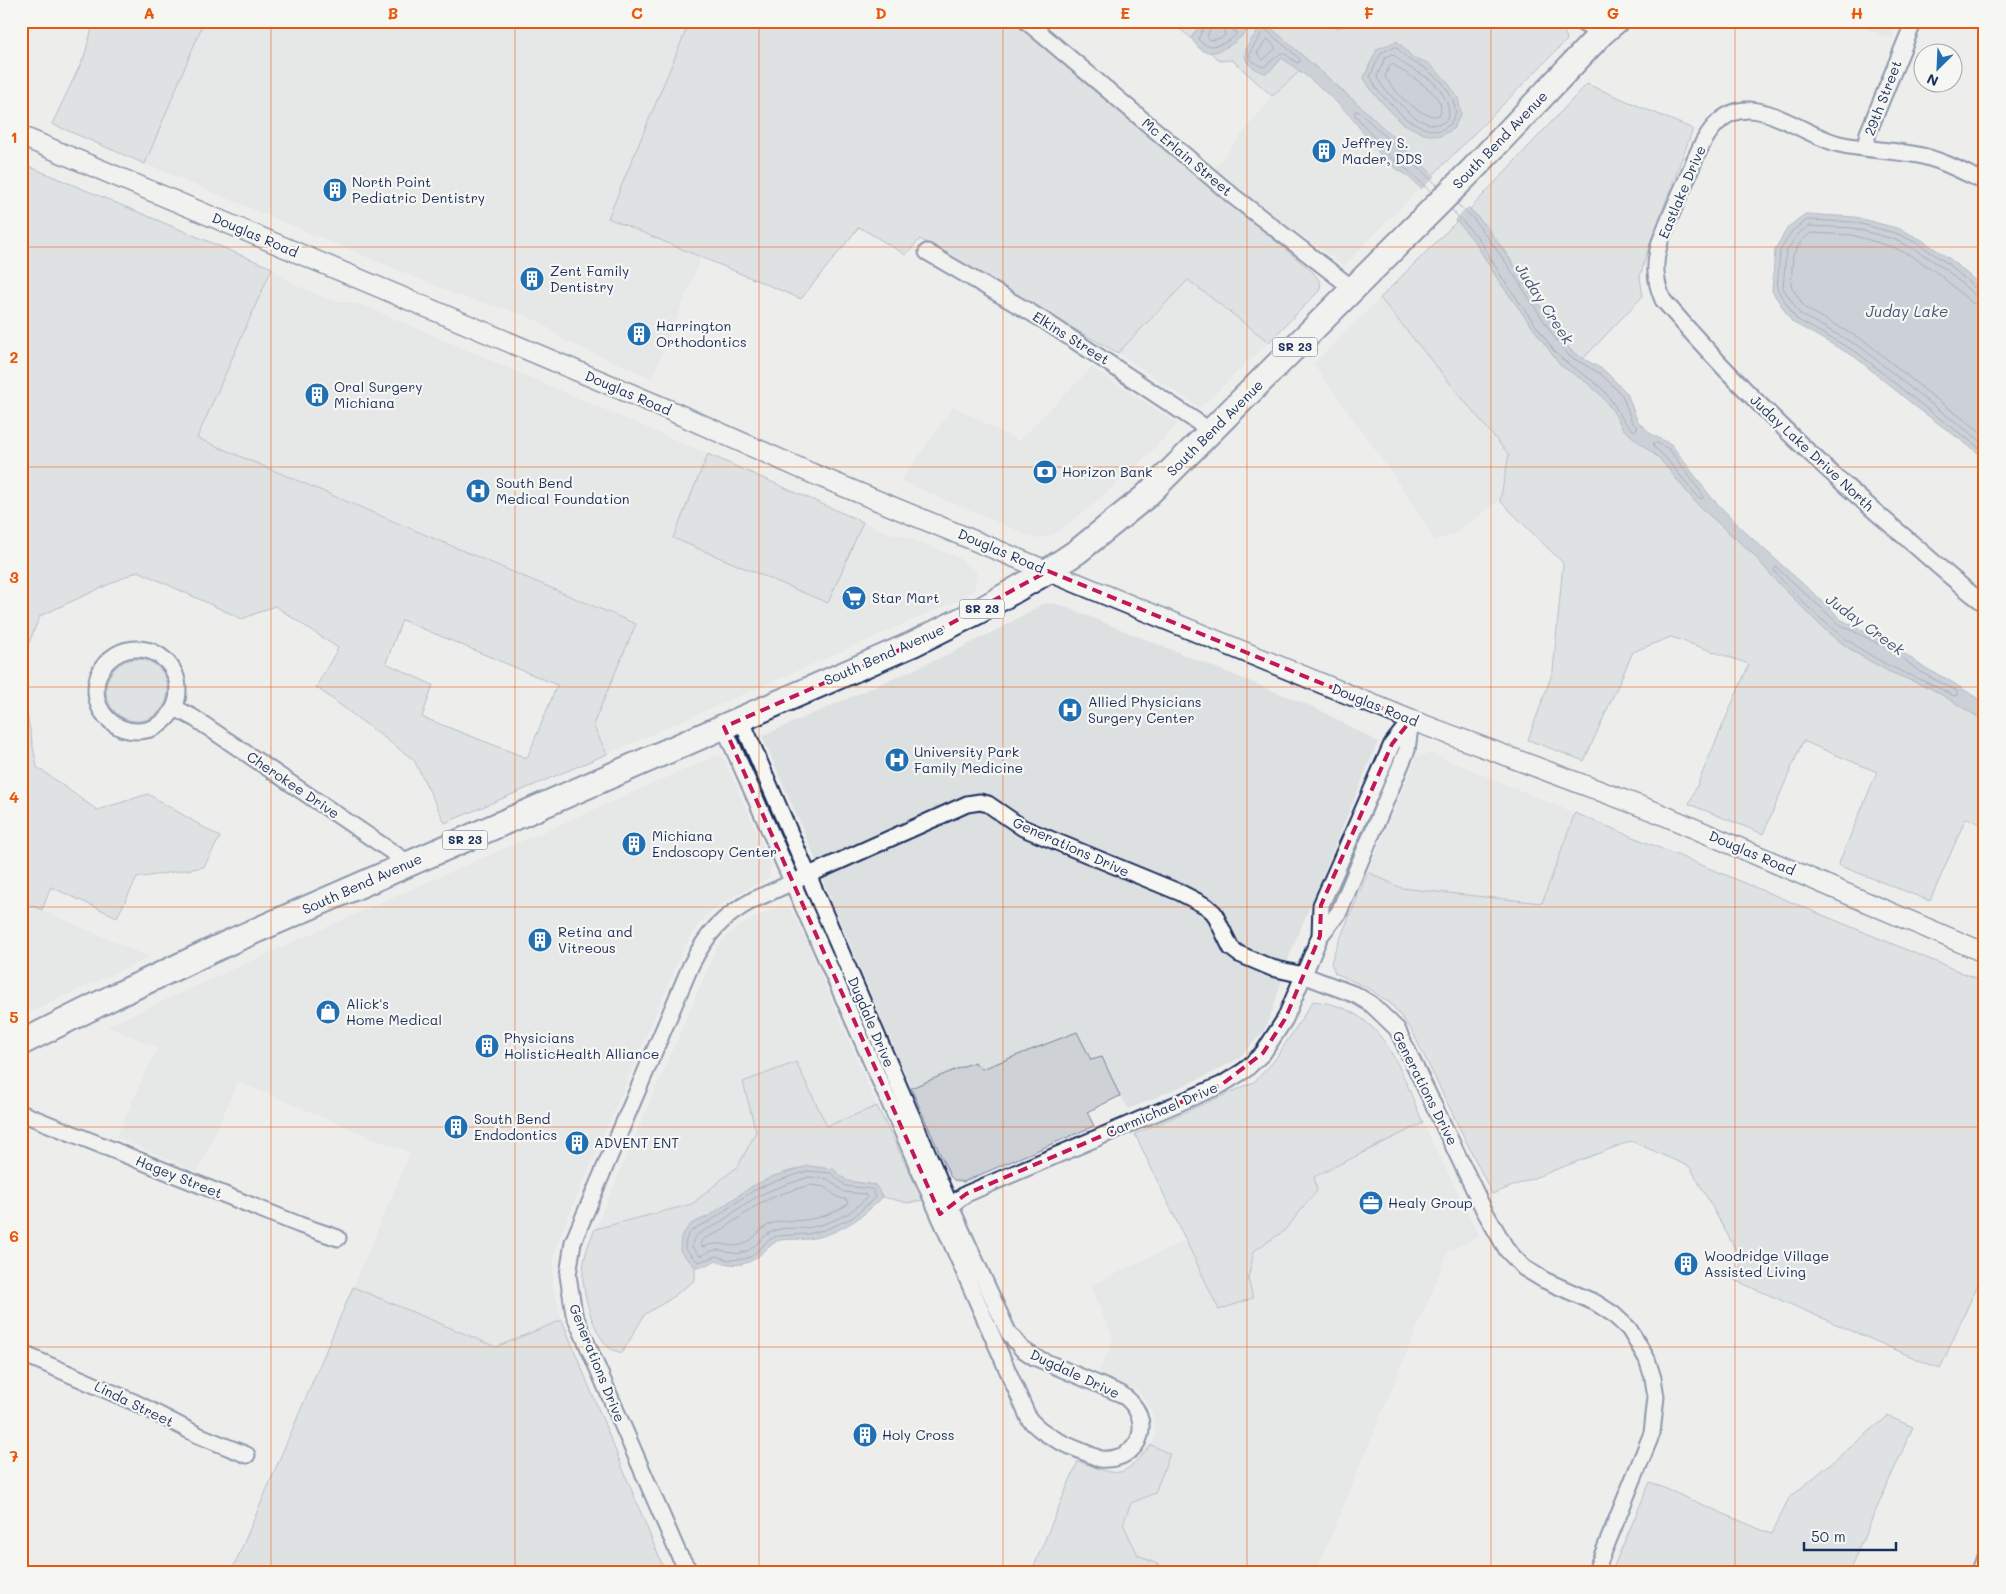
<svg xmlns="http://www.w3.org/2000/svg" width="2006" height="1594" font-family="Mali,sans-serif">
<rect width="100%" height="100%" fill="#edeeec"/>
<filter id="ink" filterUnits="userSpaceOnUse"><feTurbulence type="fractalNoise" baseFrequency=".02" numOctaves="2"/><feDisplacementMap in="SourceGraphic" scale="10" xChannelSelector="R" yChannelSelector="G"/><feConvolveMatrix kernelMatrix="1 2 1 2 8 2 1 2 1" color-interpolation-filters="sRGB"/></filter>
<g filter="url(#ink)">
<g fill="#dde0e1">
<path d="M204,21h486l-82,197 94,39 -50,121 -87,-37 -25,-19 -34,-13 -42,-11 -319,-134z"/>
<path d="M1848,21h51l-8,18z"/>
<path d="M1300,71l46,41 40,49 10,9 9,4 15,14 -76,78 -118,-86 -12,-11 58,-73z"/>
<path d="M272,268l25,18 31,13 35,6 345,149 -35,84 155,64 35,-80 32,13h8l56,23 17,13 1,6 -2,11 -9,9 -18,8 -341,149 -14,-29 43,-102 -439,-185z"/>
<path d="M1188,279l81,63 -69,66 -82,-55z"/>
<path d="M1380,298l129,157 -9,46 -46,33 -19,7 -18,-30 -46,-67 -58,-80z"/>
<path d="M1092,367l86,57 -40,41 -43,38 -40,31 -18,5 -137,-58 54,-75 64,35z"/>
<path d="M1052,603l14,4 250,101 62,34 -88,212 -17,55 -9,22 -26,28 -28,15 -81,35 -9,-13 -18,-39 -11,3 -14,-28 -95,38 -8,-8 -63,26 -86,-202 -12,-33 -51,-117 189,-83 50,-25 41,-24z"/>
<path d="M1431,753l144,60 -33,90 -141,-15 -33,-16 49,-116z"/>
<path d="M718,755l6,4 47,104 -1,14 -40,21 -21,15 -13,15 -11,18 -125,291 -6,22 -1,27 9,34 -66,27 -143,-60 57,-134 -172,-71 -40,90 -82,-35 41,-89 -50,-22 286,-129z"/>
<path d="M21,901l129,56 -119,55 -10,-10z"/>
<path d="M780,906l10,3 5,6 82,191 -50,20 -31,-64 -53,20 13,50 -18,34 -46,38 -97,25 121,-280 9,-11 15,-13z"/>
<path d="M1423,1123l57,113 -31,15 -133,322h-140l-38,-18 -15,-31 8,-21 24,-11 15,-38 -19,-9 5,-9 -4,-25 -8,-13 -8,-8 -38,-16 15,-35 -23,-53 95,-46 34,70 34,-12 -5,-19 6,-28 30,-20 30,-53z"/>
</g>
<g fill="#ced2d7" stroke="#74809a" fill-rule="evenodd">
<path d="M94,21h110l-59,143 -93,-40 32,-67z"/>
<path d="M690,21h323l73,63 227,188 8,11 -2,8 -50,51 -81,-62 -70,73 -75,-41 -123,-73 -14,16 -47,-28 -58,72 -193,-81z"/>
<path d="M1170,21h33l-12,17z"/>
<path d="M1263,21h43l33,7 18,-7h193c8,5 16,9 17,19l-134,135 -74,-70zM1397,41l15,16 16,7 33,50 -8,15 -13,7 -66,-42 -10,-16 6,-15z"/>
<path d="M1251,27l6,6 -5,6 18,32 12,-13 18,13 -28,25 -40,-36 -12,1 -10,-9c20,-4 27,-11 41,-25z"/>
<path d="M1587,84l106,45 -44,117 -9,31 3,19 -60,63c-19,-10 -30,-32 -41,-50 -20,-31 -45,-75 -72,-100z"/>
<path d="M28,166l244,102 -75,170 439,186 -43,101 14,29 -162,69 -31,-63 -98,-73 22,-39 -63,-42 -33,13 -104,-48 -98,45 -19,46v-482zM402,620l155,65 -30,73 -105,-41 11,-32 -47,-22z"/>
<path d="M1457,221l18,21 24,39 61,84 26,17 14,12 13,17 10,18 37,30 38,46 55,49 27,31 46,46 28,21 34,19 44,18 53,32v105l-19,-8 -36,83 -92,-36 39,-93 -74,-31 -40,93 -74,-30 60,-140 -78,-27 -38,15 -49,109 -56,-21 25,-69 10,-108 -63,-62 9,-46 -129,-157z"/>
<path d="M708,454l155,68 -35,81 -155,-65z"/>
<circle cx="137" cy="690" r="31"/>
<path d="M21,683l16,84 60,43 51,-16 72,43 -16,30 -67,11 -20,39 -66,-30 -9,23 -21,-9z"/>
<path d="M1575,813l410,169v286l-45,101 -206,-89 8,-19 -52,-94 -59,-26 -139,53 -81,-165 -20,-25 -23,-16 -33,-15 -4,-10 3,-10 34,-81 33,16 141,15z"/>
<path d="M1313,1001c71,7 86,66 110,122l-109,54 3,14 -33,40 -30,20 -6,28 5,19 -34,12 -84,-176 119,-52 20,-21z"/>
<path d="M1077,1032l14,28 11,-3 18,39 -33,16 7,14 -131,56 -9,-2 -4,-4 -39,-88 63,-26 8,7z"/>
<path d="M796,1062l31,64 50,-20 46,94 -15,3 -25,-6 -8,-12 -28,-4 -14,-12 -25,-3 -34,10 -23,11 -42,29 -18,8 -9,12 -2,15 15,16v13l-26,20 -24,14 -23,39c-3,-1 -8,-2 -11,-4 -17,-11 -30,-60 -28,-79 1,-15 6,-28 12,-41l97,-25 46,-38 18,-34 -13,-50z"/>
<path d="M353,1287l143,60 66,-27 102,249 -8,4h-425z"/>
<path d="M1888,1416l25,11 -65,146h-237l39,-91 121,52 18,-36z"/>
<path d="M1151,1445l19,9 -15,39 -24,10 -8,21 15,31 38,18h-145l47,-112c43,16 42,19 73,-16z"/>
</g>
<g fill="#a5acbc" stroke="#6e7a96">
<path d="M1203,21h26l6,6 6,1 5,-5 -2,-2h19l96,84 116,109 34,44 48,75 16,20 31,17 23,23 10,27 14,14 20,10 40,53 34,35 86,77 9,10 57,29 26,19 24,12 38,24v18l-53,-32 -44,-18 -34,-19 -28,-21 -46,-46 -27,-31 -55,-49 -38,-46 -37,-30 -10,-18 -13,-17 -14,-12 -26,-17 -61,-84 -24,-39 -18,-21 -52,-47c-26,-13 -39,-41 -58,-61 -19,-20 -42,-39 -65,-55l-12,13 -5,2c-26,-9 -24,-22 -8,-40l-6,-6c-11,11 -36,35 -52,21 -3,-3 -6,-7 -8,-10z"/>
<path d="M1397,41l15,16 16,6 18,17 12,18 3,16 -8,15 -13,7 -16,-2 -22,-11 -28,-29 -10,-16 13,-29z"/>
<path d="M1805,214l50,3 45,12 22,11 28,19 35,30v169l-69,-51 -61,-50 -63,-35 -20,-31 3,-42 13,-22z"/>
<path d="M808,1166l25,3 14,12 28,4 8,12c-21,21 -45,38 -75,42 -10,1 -22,-1 -31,2 -5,3 -10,8 -15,12 -13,13 -28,14 -45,8l-15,6h-7l-15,-16 1,-15 10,-12 18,-8 42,-29 23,-11z"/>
</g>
<path fill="#edeeec" d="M1436,175l34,30 -16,16 -35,-29z"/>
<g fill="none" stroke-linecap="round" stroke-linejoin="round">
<g stroke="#526184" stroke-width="1">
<path d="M1207,21l-9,18c9,13 28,5 38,-4v-3l-9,-6 -1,-5"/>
<path d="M1213,21l-6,16 3,3 11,-2 4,-3 -5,-14"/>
<path d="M1265,29l35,30v3l-3,1 -12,-9 -4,-1 -17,14c-30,-10 -3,-23 -2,-37z"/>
<path d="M1269,40l7,8 -13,12 -6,-7 9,-12z"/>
<path d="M1396,47l13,13 16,8 18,15 10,17 3,12 -6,13 -11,6 -13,-2 -20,-10 -28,-28 -8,-15 11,-23z"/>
<path d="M1392,54c6,3 9,9 15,12 11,7 22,11 31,21 8,10 20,35 -1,37 -13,2 -28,-10 -36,-19 -9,-8 -20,-17 -24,-29l8,-18z"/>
<path d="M1393,64c11,10 58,31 46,51 -15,7 -49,-26 -54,-39l5,-11z"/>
<path d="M1431,192l-23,-22 -9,-5 -9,-8 -35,-42v-4h3l80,75"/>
<path d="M1451,209l28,30 24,40 51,72c14,16 34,24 49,39 12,12 17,31 31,41l2,-1 1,-3 -5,-5 -10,-27 -21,-21 -32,-18 -16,-21 -48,-74 -33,-44 -15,-13"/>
<path d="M1985,293l-5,-1 -33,-29 -28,-19 -21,-10 -44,-12 -47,-2 -15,11 -12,20 -3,38 19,30 62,34 61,50 66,49"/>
<path d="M1985,299l-8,-2 -33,-29 -28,-18 -20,-10 -43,-12 -44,-2 -12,9 -11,17 -3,36 17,26 62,34 61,50 62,46"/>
<path d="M1985,307l-13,-4 -33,-29 -27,-18 -19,-9 -41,-12 -41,-2 -9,7 -9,15 -2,31 14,22 61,34 61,50 58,43"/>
<path d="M1654,443h3l12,6 34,46v3h-4l-35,-42 -10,-9z"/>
<path d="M1776,567l51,46 10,10 58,29 25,20 37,19v4l-3,1c-21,-12 -44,-20 -66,-31 -45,-23 -81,-56 -114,-94z"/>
<path d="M808,1171l23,2 15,13 26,3 4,8 -24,21 -25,11 -19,5 -31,2 -8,4 -17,16 -8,3 -17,1 -10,-4 -19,6 -13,-13c0,-22 15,-21 30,-31 12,-9 25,-19 38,-27 17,-9 37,-14 55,-20z"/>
<path d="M809,1177l19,2 16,13 21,2 2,3c-14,17 -39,28 -61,31 -10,1 -21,-1 -30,2 -14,4 -21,21 -35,23 -9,2 -18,-4 -26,-3 -5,1 -10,4 -15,6l-8,-9c0,-14 13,-16 24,-22 14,-9 27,-21 42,-29 16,-8 33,-13 51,-19z"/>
<path d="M810,1185l15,2 12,10 10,3 1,4c-11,8 -30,15 -44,16 -10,2 -21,-1 -31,3 -13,4 -21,20 -32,22 -14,4 -19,-6 -38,2l-3,-2 3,-6 16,-7 41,-29 21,-9z"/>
</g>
<defs>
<g id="minor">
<path d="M1026,21l207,175 119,92"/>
<path d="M1579,21l22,13"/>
<path d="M1865,147l3,-14 46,-112"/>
<path d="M1985,182c-22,-10 -43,-22 -67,-27 -26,-5 -53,-5 -79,-11 -25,-7 -48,-23 -73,-31 -50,-16 -66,34 -81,70 -9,19 -17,39 -25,59 -6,21 -6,37 3,58 74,87 156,165 243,238 26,22 51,46 79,66"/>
<path d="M927,252l118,69 166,110"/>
<circle cx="137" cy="690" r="41"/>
<path d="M175,708l19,10 216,146"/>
<path d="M724,727l305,692c18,21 47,29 71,40 43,3 56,-42 21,-65l-87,-37 -12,-8 -14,-17 -58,-127 -209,-486"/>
<path d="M1320,936l1,-31 71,-161 18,-23"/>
<path d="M21,1113l279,112 38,13"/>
<path d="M943,1211l23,-17 255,-109 24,-15 18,-17 22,-34 35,-83 19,-24 68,-162 4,-30"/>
<path d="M21,1353l115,50 62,32 49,20"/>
<path d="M691,1573l-12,-18 -105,-241 -6,-39 5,-33 118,-277c16,-32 31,-48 62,-65l214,-96 13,-2 8,2 35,24 158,65 25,13 8,7 17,35 8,6 33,14 31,7 53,20 15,9 26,25 87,181 23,40 17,18 20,12 52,23 17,11 16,15 18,30 6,19 3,19 -4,36 -57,140"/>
<path d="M1979,1573l6,-15"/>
</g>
<path id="tertiary" d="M21,136l639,270 151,67 268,111 332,136 245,92 329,141"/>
<path id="primary" d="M21,1043l92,-46 119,-56 681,-297 66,-33 69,-40 30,-20 67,-54 328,-328 128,-135 15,-13"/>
</defs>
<use href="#minor" stroke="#1b2f5e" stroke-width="19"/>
<use href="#tertiary" stroke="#1b2f5e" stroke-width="22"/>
<use href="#primary" stroke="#1b2f5e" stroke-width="28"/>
<use href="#minor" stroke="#f6f6f2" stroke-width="15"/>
<use href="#tertiary" stroke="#f6f6f2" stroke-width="19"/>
<use href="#primary" stroke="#f6f6f2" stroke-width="24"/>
</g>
</g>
<path d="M0 0H2006V1594H0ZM1048,571l363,149 -19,24 -71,161 -1,31 -35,83 -22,34 -42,32 -255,109 -26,20 -216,-487 189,-83z" fill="#edeeec" fill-opacity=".55" fill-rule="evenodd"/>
<path fill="none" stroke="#c2185b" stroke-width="4" stroke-dasharray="10 6" stroke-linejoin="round" d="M1048,571l363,149 -19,24 -71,161 -1,31 -35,83 -22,34 -42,32 -255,109 -26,20 -216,-487 189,-83z"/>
<path fill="none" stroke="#e8590c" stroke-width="1" stroke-opacity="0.55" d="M271,21v1552M515,21v1552M759,21v1552M1003,21v1552M1247,21v1552M1491,21v1552M1735,21v1552M21,247h1964M21,467h1964M21,687h1964M21,907h1964M21,1127h1964M21,1347h1964"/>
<defs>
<symbol id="building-disc" viewBox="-11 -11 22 22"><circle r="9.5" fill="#1f6fb2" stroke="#f6f6f2"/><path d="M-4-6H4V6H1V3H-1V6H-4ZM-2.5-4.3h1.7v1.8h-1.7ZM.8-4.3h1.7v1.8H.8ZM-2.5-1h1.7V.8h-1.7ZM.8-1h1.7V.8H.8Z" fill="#fff"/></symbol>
<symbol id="bank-disc" viewBox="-11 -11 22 22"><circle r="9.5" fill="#1f6fb2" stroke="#f6f6f2"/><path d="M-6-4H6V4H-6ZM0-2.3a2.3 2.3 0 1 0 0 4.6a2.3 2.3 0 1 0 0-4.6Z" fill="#fff"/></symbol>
<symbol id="hospital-disc" viewBox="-11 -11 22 22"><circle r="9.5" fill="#1f6fb2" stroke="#f6f6f2"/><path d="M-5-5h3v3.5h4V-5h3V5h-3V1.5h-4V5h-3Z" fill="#fff"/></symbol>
<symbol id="supermarket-disc" viewBox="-11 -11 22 22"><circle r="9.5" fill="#1f6fb2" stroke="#f6f6f2"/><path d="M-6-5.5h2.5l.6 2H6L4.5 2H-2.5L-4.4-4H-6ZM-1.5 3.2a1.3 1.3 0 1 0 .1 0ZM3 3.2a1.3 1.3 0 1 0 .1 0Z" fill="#fff"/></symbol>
<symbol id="shop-disc" viewBox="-11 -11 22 22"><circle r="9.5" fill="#1f6fb2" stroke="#f6f6f2"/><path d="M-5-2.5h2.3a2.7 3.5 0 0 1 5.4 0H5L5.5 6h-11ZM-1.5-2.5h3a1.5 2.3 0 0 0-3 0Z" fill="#fff"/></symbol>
<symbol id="office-disc" viewBox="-11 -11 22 22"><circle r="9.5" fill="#1f6fb2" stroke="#f6f6f2"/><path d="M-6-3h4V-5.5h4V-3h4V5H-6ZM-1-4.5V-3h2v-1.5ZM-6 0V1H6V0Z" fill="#fff"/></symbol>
</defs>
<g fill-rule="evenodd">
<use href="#building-disc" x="1310" y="137" width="28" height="28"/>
<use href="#building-disc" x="321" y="176" width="28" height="28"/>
<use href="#building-disc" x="518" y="265" width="28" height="28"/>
<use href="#building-disc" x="625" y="320" width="28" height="28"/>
<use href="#building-disc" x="303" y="381" width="28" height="28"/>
<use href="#bank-disc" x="1031" y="458" width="28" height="28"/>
<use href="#hospital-disc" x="464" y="477" width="28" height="28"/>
<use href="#supermarket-disc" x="840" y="584" width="28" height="28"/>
<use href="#hospital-disc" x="1056" y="696" width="28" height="28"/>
<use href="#hospital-disc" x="883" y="746" width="28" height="28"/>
<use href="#building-disc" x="620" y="830" width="28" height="28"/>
<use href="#building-disc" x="526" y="926" width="28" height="28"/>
<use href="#shop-disc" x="314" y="998" width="28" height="28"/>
<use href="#building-disc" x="473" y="1032" width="28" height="28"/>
<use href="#building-disc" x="442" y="1113" width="28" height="28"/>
<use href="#building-disc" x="563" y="1129" width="28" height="28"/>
<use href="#office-disc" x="1357" y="1189" width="28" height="28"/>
<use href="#building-disc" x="1672" y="1250" width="28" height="28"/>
<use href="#building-disc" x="851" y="1421" width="28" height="28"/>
</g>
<g text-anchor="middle" stroke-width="4.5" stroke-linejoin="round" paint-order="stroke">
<g fill="#f6f6f2" stroke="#5d6b8a" stroke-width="1">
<rect x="1272.5" y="337.5" width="45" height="19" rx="4"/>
<rect x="959.5" y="599.5" width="45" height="19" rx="4"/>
<rect x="442.5" y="830.5" width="45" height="19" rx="4"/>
</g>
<g font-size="12" font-weight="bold" fill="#1b2f5e">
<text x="1295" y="351">SR 23</text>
<text x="982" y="613">SR 23</text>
<text x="465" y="844">SR 23</text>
</g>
<g font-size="14" fill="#1b2f5e" stroke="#f6f6f2">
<text transform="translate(1883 98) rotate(-69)" y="5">29th Street</text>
<text transform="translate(1500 140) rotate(-46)" y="5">South Bend Avenue</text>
<text transform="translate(1187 157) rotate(40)" y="5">Mc Erlain Street</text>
<text transform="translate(1682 192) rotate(-67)" y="5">Eastlake Drive</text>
<text transform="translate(255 235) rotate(23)" y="5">Douglas Road</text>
<text transform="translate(1071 338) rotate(32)" y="5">Elkins Street</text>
<text transform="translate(628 393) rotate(23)" y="5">Douglas Road</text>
<text transform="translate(1215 428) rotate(-45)" y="5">South Bend Avenue</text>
<text transform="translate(1812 453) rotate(43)" y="5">Juday Lake Drive North</text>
<text transform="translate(1001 551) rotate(23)" y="5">Douglas Road</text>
<text transform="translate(884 655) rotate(-24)" y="5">South Bend Avenue</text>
<text transform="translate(1375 705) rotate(22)" y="5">Douglas Road</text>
<text transform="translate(293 785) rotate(34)" y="5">Cherokee Drive</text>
<text transform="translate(1071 847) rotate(24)" y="5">Generations Drive</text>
<text transform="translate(1752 853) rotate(23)" y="5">Douglas Road</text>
<text transform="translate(362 884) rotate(-24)" y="5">South Bend Avenue</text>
<text transform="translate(871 1022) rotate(67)" y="5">Dugdale Drive</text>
<text transform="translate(1425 1088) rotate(63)" y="5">Generations Drive</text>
<text transform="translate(1162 1110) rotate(-23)" y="5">Carmichael Drive</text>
<text transform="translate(179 1177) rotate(22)" y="5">Hagey Street</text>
<text transform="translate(597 1363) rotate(68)" y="5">Generations Drive</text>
<text transform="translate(1075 1374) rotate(25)" y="5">Dugdale Drive</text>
<text transform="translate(134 1404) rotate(26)" y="5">Linda Street</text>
</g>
<g font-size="14" fill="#1b2f5e" stroke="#f6f6f2" text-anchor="start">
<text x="1342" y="148">Jeffrey S.<tspan x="1342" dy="16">Mader, DDS</tspan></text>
<text x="352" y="187">North Point<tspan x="352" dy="16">Pediatric Dentistry</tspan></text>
<text x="550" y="276">Zent Family<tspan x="550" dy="16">Dentistry</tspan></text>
<text x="656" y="331">Harrington<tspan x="656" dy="16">Orthodontics</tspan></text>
<text x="334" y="392">Oral Surgery<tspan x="334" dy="16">Michiana</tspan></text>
<text x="1062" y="477">Horizon Bank</text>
<text x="496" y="488">South Bend<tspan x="496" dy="16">Medical Foundation</tspan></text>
<text x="872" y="603">Star Mart</text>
<text x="1088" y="707">Allied Physicians<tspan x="1088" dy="16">Surgery Center</tspan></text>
<text x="914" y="757">University Park<tspan x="914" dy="16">Family Medicine</tspan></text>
<text x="652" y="841">Michiana<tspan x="652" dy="16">Endoscopy Center</tspan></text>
<text x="558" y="937">Retina and<tspan x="558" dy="16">Vitreous</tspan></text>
<text x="346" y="1009">Alick's<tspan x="346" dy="16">Home Medical</tspan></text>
<text x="504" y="1043">Physicians<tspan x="504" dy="16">HolisticHealth Alliance</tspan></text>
<text x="474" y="1124">South Bend<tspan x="474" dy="16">Endodontics</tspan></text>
<text x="594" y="1148">ADVENT ENT</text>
<text x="1388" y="1208">Healy Group</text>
<text x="1704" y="1261">Woodridge Village<tspan x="1704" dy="16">Assisted Living</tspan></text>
<text x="882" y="1440">Holy Cross</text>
</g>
<g font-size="15" font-style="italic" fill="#44547a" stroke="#f6f6f2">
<text transform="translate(1544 304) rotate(57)" y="5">Juday Creek</text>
<text x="1907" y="317">Juday Lake</text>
<text transform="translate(1865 625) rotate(36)" y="5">Juday Creek</text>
</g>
</g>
<rect width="2006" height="1594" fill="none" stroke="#f6f6f2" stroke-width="55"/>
<g transform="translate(1938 68) rotate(204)"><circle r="24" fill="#f6f6f2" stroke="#9ea6b7"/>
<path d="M0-4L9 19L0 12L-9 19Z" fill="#1f6fb2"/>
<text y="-8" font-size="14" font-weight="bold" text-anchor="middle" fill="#1b2f5e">N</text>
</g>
<path d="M1804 1542v8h92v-8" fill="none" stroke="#1b2f5e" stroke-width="2.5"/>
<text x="1811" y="1542" font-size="15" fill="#1b2f5e" stroke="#f6f6f2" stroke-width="4" paint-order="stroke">50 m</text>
<rect x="28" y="28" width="1950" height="1538" fill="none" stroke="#e8590c" stroke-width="2"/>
<g font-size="16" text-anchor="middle" font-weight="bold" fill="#e8590c">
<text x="149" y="19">A</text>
<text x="393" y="19">B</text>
<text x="637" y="19">C</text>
<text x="881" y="19">D</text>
<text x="1125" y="19">E</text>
<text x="1369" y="19">F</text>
<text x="1613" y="19">G</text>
<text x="1857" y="19">H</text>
<text x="14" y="143">1</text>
<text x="14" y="363">2</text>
<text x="14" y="583">3</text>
<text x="14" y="803">4</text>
<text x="14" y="1023">5</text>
<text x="14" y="1242">6</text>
<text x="14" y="1462">7</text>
</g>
</svg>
